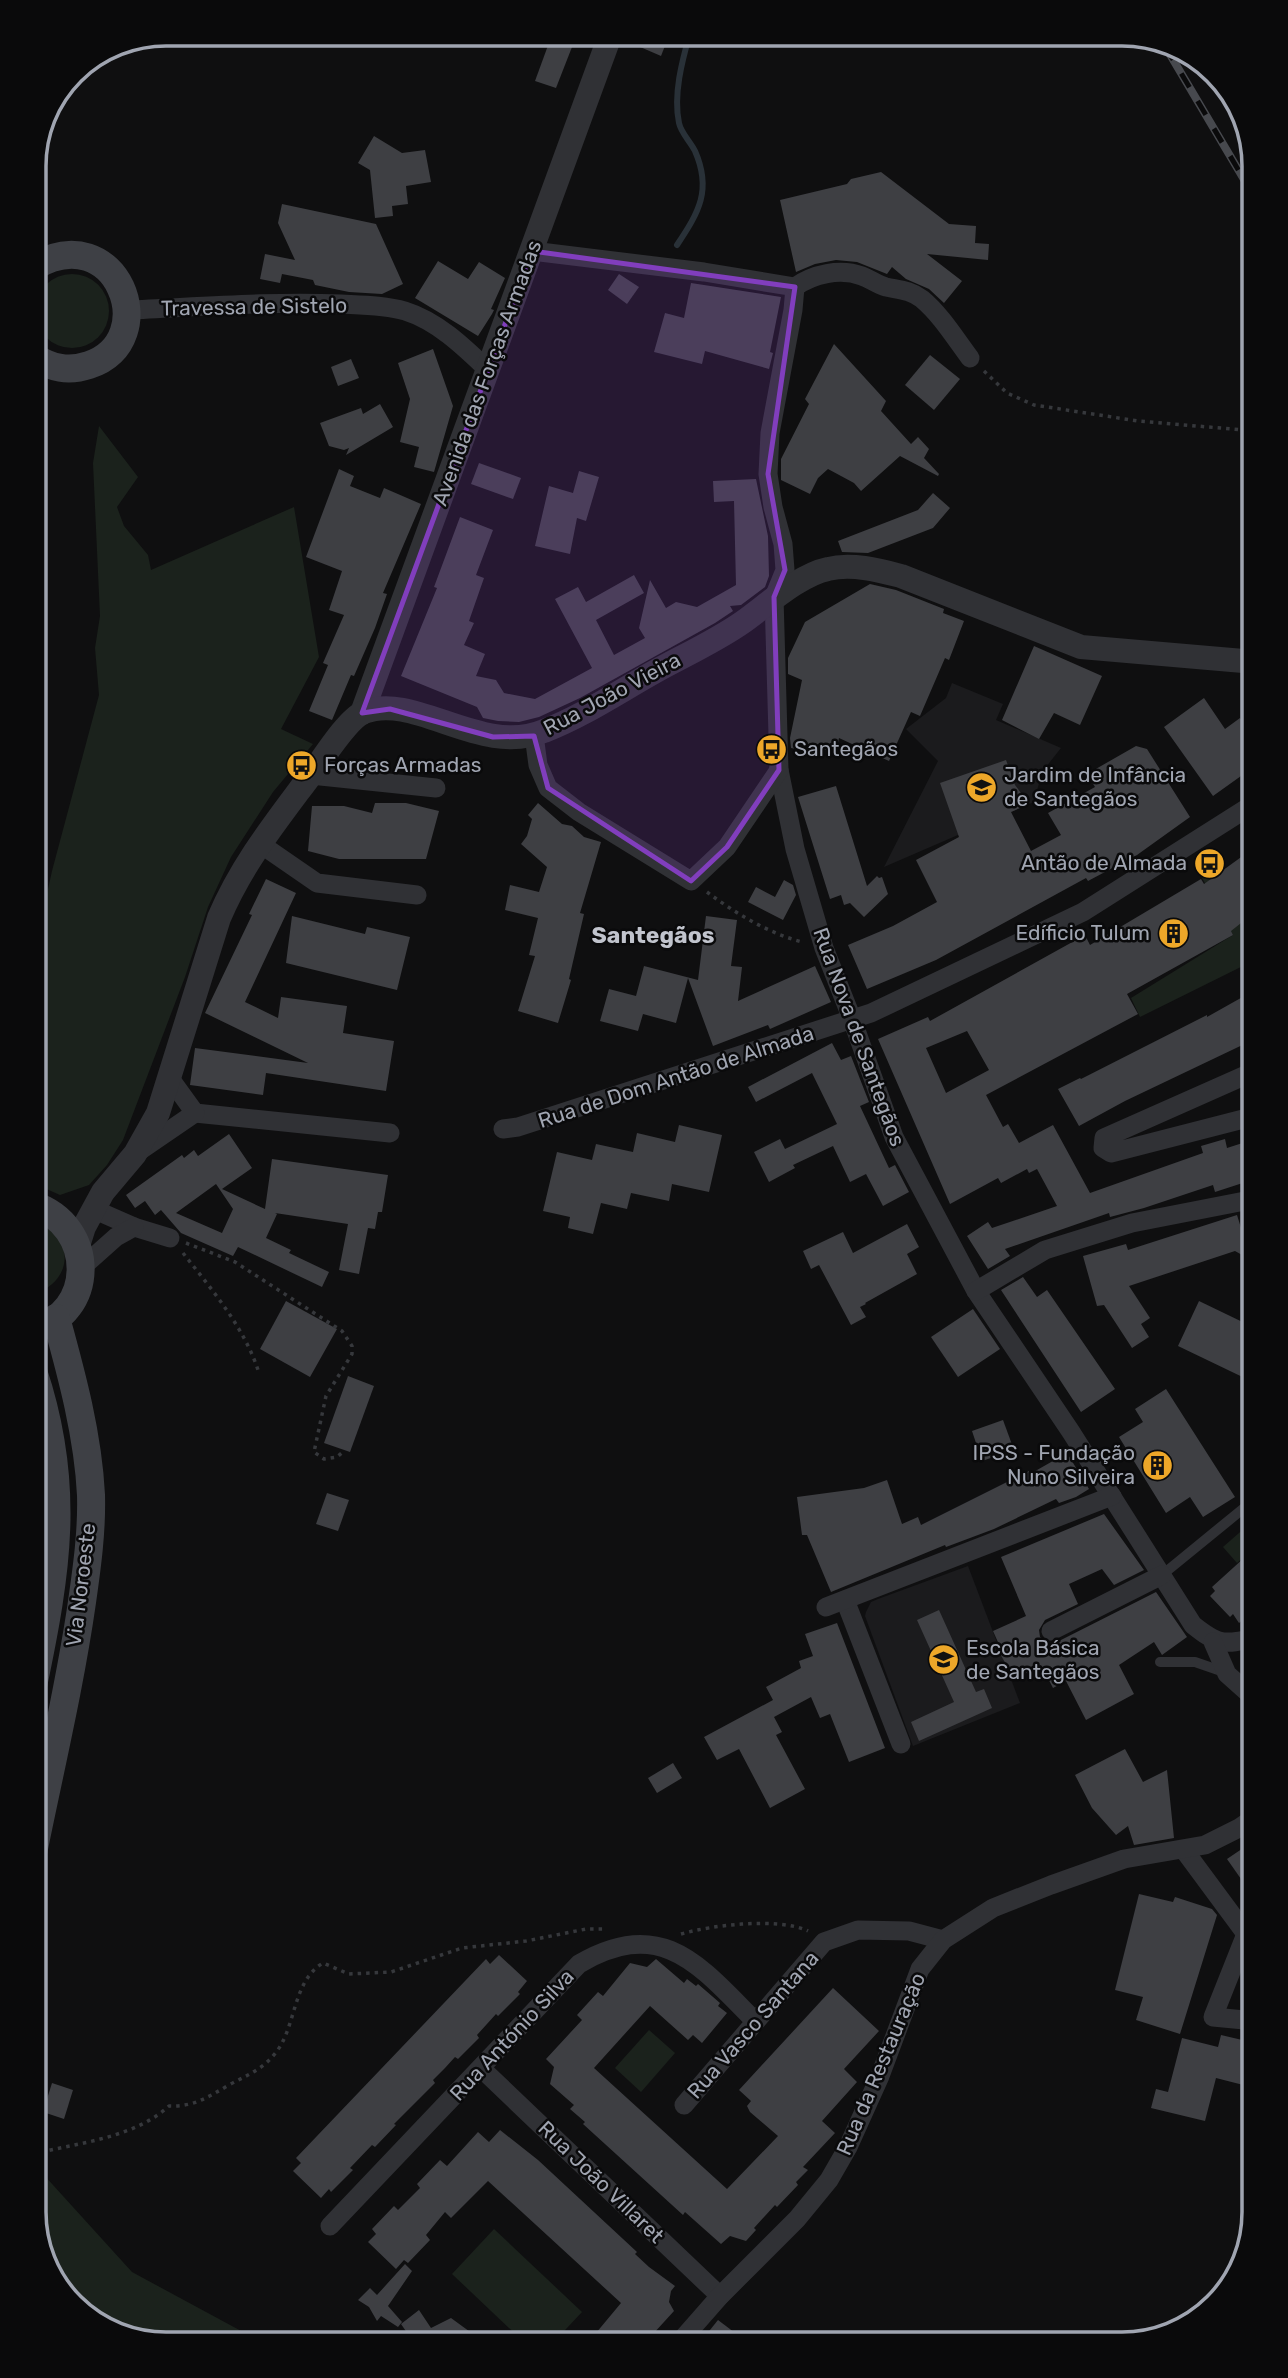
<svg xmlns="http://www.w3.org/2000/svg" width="1288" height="2378" font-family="Rubik,sans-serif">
<rect width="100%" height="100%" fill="#0f0f10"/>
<g fill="#1b1b1d">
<path d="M952,683l51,21 -7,16 65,28 -19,24 -8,30 -150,65 54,-106 -32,-32 40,-31z"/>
<path d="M968,1566l52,137 -107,43 -48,-130 1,-4 5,-10 7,-3z"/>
</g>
<g fill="#1b221c">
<circle cx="72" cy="311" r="37"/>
<path d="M99,426l39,51 -21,30 7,19 24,29 3,15 143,-63 25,150 -38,72 32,15 -40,48 -42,65 -23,50 -23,70 -62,163 -16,25 -18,20 -29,10 -18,-8 -9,-11v-219l19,-86 47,-176 -4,-47 5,-32 -7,-153z"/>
<path d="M33,505l9,73 -3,55 -6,38z"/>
<path d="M1221,864l34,54v42l-115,57 -9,-19 102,-63 -32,-59z"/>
<path d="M34,1223c41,11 41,59 -1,71z"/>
<path d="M1255,1519v28l-18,16 -14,-16z"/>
<path d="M649,2030l26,23 -34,39 -26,-24z"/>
<path d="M33,2163l99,109 135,73 -110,-1 -65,-22 -49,-58 -10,-51z"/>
<path d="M494,2229l88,83 -31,33h-24l-75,-71z"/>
</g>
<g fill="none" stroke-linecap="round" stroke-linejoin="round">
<path stroke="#293138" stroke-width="6" d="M677,245c22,-33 35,-55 18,-94 -5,-10 -14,-18 -16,-28 -6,-28 3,-62 11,-90"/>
</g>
<g fill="#3e3f43" fill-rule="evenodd">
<path d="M625,33h45l-9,23 -37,-16z"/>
<path d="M550,40l22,7 -16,41 -21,-7z"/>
<path d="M374,136l28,17 23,-3 6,32 -25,4 2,18 -16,2 1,10 -18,2 -5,-48 -12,-7z"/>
<path d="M881,172l68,52 27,2 -1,17 14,1 -1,16 -61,-6 35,27 -18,22 -15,-14 -23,-10 -14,-12 -5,7 -30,-12 -21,-2 -21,4 -19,8 -16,-72 67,-16 4,-5z"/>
<path d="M282,204l94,20 27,60 -21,10 -33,-2 -34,-7 -2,-5 -31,-6 -2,9 -20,-4 5,-25 30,6 -17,-37z"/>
<path d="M438,261l30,18 11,-17 26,16 -14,31 3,1 -2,4 -14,22 -63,-38z"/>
<path d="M619,274l20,13 -12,17 -19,-14z"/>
<path d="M691,283l90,14 -11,55 3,1 -4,16 -64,-18 -3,13 -48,-12 11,-39 19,5z"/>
<path d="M834,344l52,57 -5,10 30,33 7,-7 11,12 -5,9 15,16 -1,2 -38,-20 -39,35 -7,-8 -26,-14 -10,9 -8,16 -29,-14v-21l28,-55 -4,-5z"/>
<path d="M433,349l20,57 -19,66 -20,-5 5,-20 -19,-5 10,-43 -12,-36z"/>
<path d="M930,355l30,24 -26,31 -29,-25z"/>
<path d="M351,359l8,19 -21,8 -7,-19z"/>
<path d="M380,404l13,23 -47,28 3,-7 -5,2 -15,-4 -9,-23 41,-15 2,6z"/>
<path d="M479,463l42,15 -8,21 -42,-15z"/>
<path d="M339,469l15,7 -4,10 30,12 4,-10 37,16 -38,89 4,1 -12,34 -21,48 -3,-1 -19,45 -23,-9 19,-46 -5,-2 21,-48 -15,-5 13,-39 -36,-14z"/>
<path d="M579,471l20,6 -13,44 -9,-3 -7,36 -35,-8 14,-60 24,7z"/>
<path d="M756,479l12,57 1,40 -4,11 -24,18 -11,1 3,5 -18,12 -135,75 -41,19 -20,5 -21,-1 -15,-3 -6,-11 -76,-31 36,-88 -3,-1 26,-70 33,13 -17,45 8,3 -15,43 5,2 -10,22 21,9 -9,22 20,4 8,13 31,6 57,-31 -37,-69 23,-12 8,15 48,-27 10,18 -48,27 18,35 31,-17 -6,-10 11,-48 16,28 10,-6 21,5 39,-22 -2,-84 -20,1 -1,-21z"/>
<path d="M933,493l17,15 -17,20 -65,25 -26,-1 -4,-11 80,-31z"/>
<path d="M870,584l26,6 48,19 -1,4 21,8 -15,39 -4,-2 -25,58 -9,-4 -22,49 -50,-23 -3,14 -24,-5 -1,5 -20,-4 -1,-10 12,-58 -14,-6v-16l17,-36z"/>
<path d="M1034,646l68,30 -22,49 -26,-12 -15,26 -37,-19z"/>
<path d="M1204,698l21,31 15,-11 3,5 12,-9v52l-42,30 -49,-69z"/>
<path d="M1136,746l11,3 43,68 -53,38 -49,26 -2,-3 -150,82 -69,29 -19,-44 45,-19 44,-24 -21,-42 43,-23 -19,-54 66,-23 9,25 14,19 -18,8 20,39 30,-16 -13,-22 47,-26 -8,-13z"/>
<path d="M836,786l31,100 10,-10 2,2 3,-1 6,17 -24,23 -14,-14 -6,2 -3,-10 -11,4 -32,-102z"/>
<path d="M375,803h31l33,8 -13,48h-87l-31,-8 4,-45h32l28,7z"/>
<path d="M538,803l24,21 10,2 12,11 17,5 -21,71 4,1 -15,65 2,1 -13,43 -40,-12 17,-55 -6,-1 9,-37 -33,-8 5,-25 29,7 8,-25 -26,-23 6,-8 5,-17 -4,-4z"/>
<path d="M1255,847v65l-24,19 2,4 -106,59 11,20 -152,81 17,32 5,-3 11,19 34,-18 37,68 113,-40 -2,-7 24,-7 2,9 28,-9v40l-40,13 -2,-7 -69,23 -34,9 -1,-4 -104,36 5,7 -22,13 -21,-33 21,-14 4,6 65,-22 -20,-37 -8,4 -2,-4 -26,14 -3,-5 -48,26 -72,-165 50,-22 2,4 155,-86 5,10 111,-66 3,5zM967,1031l22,39 -43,23 -20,-45z"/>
<path d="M266,879l30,14 -51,109 33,16 3,-21 66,9 -4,27 51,8 -8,50 -120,-18 -3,22 -73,-10 5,-37 113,15 -103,-50 47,-98 -3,-1z"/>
<path d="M784,880l9,5 3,10 -13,25 -35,-18 8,-15 19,10z"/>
<path d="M292,916l73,18 2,-7 43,10 -13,53 -111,-27z"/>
<path d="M706,916l31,4 -6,46 11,1 -4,34 77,-35 16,36 -61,27 -2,-4 -55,21 -25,-68 -12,45 -33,-9 -5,17 -38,-10 9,-32 27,7 8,-30 54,14z"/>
<path d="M1255,990v49l-130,62 -46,25 -21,-37 22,-11 1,1 126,-64v2z"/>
<path d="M832,1043l9,17 10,-4 18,46 -9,4 29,62 6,-3 14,27 -26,14 -17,-32 -16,8 -17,-36 -40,19 2,3 -26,14 -15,-30 26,-13 5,10 52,-25 -25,-51 -56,29 -8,-15z"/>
<path d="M679,1125l43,10 -13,57 -37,-8 -3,17 -38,-8 -4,16 -26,-6 -8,31 -25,-6 2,-11 -27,-6 14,-59 35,8 4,-16 37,8 4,-19 38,9z"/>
<path d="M229,1134l23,34 -30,21 43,20 7,-50 116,16 -6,37h-4l-3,17 -7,-1 -9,46 -20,-4 9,-46 -73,-11 2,1 -11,24 25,12 -2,3 40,19 -7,15 -84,-40 -5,9 -52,-23 -20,-23 -6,5 -10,-14 -10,7 -9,-13 56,-40 2,3 10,-8 4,6zM216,1184l17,25 -11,24 -46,-20z"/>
<path d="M1237,1215l14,45 -16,-9 -106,35 21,32 -9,6 8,13 -17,11 -28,-43 -7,1 -14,-50 43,-12 2,6z"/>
<path d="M907,1224l12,23 -12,7 10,20 -52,29 1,1 -6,3 6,10 -15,8 -32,-60 -8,4 -8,-18 40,-19 10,21z"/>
<path d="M1023,1277l14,20 10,-7 68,99 -34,23 -80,-122z"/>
<path d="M286,1301l51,28 -27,48 -50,-28z"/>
<path d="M1199,1301l56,27v55l-77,-37z"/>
<path d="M973,1309l27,40 -42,28 -27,-40z"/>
<path d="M348,1376l26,10 -24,66 -26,-9z"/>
<path d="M1166,1389l69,108 -32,20 -13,-20 -24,16 -47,-76 24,-15 -8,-13z"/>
<path d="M1003,1420l11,30 -32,11 -10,-30z"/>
<path d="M1067,1453l22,36 -13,8 -17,6 -3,-4 -62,30 -48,18 -1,-2 -114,47 -24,-57h-5l-5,-38 67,-9 23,-8 15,44 16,-7 3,8 108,-54 1,3z"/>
<path d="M327,1493l22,7 -11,31 -22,-7z"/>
<path d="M1104,1514l40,56 -30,15 -12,-16 -33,15 9,20 -33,16 -6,10 1,7 10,6 7,-1 99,-50 31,45 -25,18 -8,-13 -35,23 15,29 -48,26 -20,-39 -13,7 -12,-23 -27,14 -16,-29 3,-1 -8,-18 33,-15 -25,-59z"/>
<path d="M1255,1548v62l-16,13 -6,-9 -3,3 -20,-21 5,-5 -3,-4z"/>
<path d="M939,1610l37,82 8,-3 8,19 -73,33 -8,-19 43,-20 -37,-82z"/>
<path d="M837,1623l48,125 -36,14 -19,-48 -10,4 -9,-21 -37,20 8,15 -6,3 29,54 -35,19 -31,-59 -22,11 -13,-23 69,-37 -7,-13 35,-19 -2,-7 14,-5 -8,-22z"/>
<path d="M1125,1749l18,33 24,-12 7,68 -40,7 -6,-19 -12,9 -24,-27 -17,-33z"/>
<path d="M673,1763l9,15 -25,15 -9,-15z"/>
<path d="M1255,1840v59l-28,-40z"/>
<path d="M1139,1894l34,8 2,-5 37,12 5,6 -37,119 -44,-14 7,-23 -28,-7z"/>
<path d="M499,1955l28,26 -9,11 2,2 -22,22 -2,-2 -19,21 2,3 -21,21 -3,-2 -10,11 -12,12 2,3 -41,41 2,1 -21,22 -3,-2 -22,23 3,2 -22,22 -2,-3 -8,9 -28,-27 8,-8 -5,-5 190,-199 4,5z"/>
<path d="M656,1959l28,24 3,-4 9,7 2,-2 22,19 -2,3 9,7 -25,30 -9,-8 -5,5 -38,-34 -56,62 133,121 51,-53 -28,-24 -3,-6 4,-5 -12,-11 94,-102 46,43 -35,38 13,13 -35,39 13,12 -32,34 5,3 -12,12 2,3 -21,22 -2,-2 -21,23 2,2 -10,11 -16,-5 -9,8 -36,-32 -2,3 -100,-91 2,-2 -15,-13 4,-4 -24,-21 4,-17 -8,-8 36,-39 -5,-5 21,-23 5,4 27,-33 17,4z"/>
<path d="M1221,2035l34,8v45l-39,-10 -11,43 -54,-13 5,-19 12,3 14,-54 36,9z"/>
<path d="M52,2083l21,7 -9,29 -21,-7z"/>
<path d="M500,2130l38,30 99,92 -2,2 14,13 26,19 -4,5 -2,11 5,9 -31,34h-57l35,-42 -133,-122 -37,37 -6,-6 -19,23 4,5 -22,23 -4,-3 -8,9 -28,-27 8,-8 -4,-5 22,-23 4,4 22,-22 -3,-4 23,-24 7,6 31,-34 11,10z"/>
<path d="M405,2264l7,7 -24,35 14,16 -4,5 -17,-11 -4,5 -8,-14 -11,-7 12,-12 7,7z"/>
<path d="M419,2310l12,18 20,-10 37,27h-83l7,-5 -11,-16z"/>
<path d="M718,2320l33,25h-53z"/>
</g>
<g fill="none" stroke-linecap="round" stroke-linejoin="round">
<g stroke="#36383c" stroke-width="3.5" stroke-dasharray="3.5 5" stroke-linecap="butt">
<path d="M984,371l23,22 27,12 104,16 117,10"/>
<path d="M707,892c28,21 61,41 95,50"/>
<path d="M186,1243l49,19 107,69 10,15v8l-26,42 -12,56 10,7 13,-2 7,-6"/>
<path d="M183,1253c29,37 62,75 76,120"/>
<path d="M681,1934c31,-9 98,-17 127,-3"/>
<path d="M33,2154c45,-11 101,-16 136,-48 25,1 39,-9 60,-21 16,-9 31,-14 44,-29 24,-26 18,-74 50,-93l26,11 42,-2 71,-24 64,-7 60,-12h19"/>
</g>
<g stroke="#303135" stroke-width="10">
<path d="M1162,1575l93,-76"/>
<path d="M1160,1662h35l29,10"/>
</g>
<g stroke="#303135" stroke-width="19">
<path d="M532,251l172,21 91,15"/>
<path d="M795,287l-2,23 -23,123 -2,41 5,33 10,37 2,26 -11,27 5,173 16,79 29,99 28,71 42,118 82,154 95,141 122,193c25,20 30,20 62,13"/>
<path d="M795,287c18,-13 45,-19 67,-11 8,3 16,9 24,11 14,3 24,3 36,12 19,16 33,39 48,59"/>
<path d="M127,310c71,-3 143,-9 214,-6 20,1 44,1 64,7 32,10 58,35 82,58"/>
<path d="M534,735l4,30 10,23 31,24 112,69 36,-34 52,-77"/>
<path d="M311,775l125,13"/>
<path d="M259,843l58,40 100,12"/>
<path d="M195,1113l195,20"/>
<path d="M1255,1116l-144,37 -8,-5 1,-10 151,-67"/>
<path d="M503,1129l15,-2 353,-114 212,-101 172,-109"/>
<path d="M138,1152l57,-39 -26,-36"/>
<path d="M93,1209l41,18 36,11"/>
<path d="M80,1269l36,-32 18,-10"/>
<path d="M976,1291l69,-41 87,-27 123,-24"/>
<path d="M845,1600l56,144"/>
<path d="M826,1607l286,-111"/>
<path d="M1051,1631l111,-56"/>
<path d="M1213,1642l14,32 28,25"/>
<path d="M1184,1850l68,92"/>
<path d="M1246,1934l-33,83 42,4"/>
<path d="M482,2069l238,227"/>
<path d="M684,2105l140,-163 34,-12 51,1 34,9"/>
<path d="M330,2226l249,-262c83,-49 121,2 176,57"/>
<path d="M677,2345l43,-49 77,-77 32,-39 19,-33 32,-71 40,-107 23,-29 50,-32 58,-23 73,-26 81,-14 34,-17 16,-11"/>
</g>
<g stroke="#303135" stroke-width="24">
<path d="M362,713l249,-680"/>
<path d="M78,1246l6,-19 19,-35 32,-38 23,-41 61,-195c23,-54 56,-95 91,-142 12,-16 37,-57 54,-64 51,-20 117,45 180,19 39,-15 76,-40 112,-60 29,-16 60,-30 87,-49 24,-17 56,-47 85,-53 23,-6 50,1 73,7l180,71 174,15"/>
</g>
<g stroke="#3e4045" stroke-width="28">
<path d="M33,357c19,11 35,15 56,8 75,-25 28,-149 -56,-98"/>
<path d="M33,1329c63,-15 64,-103 0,-124"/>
<path d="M33,1686c24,-115 38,-201 0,-315"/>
<path d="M33,1853c17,-84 37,-167 49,-251 5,-35 10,-71 9,-107 -3,-60 -19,-119 -35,-177"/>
</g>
<defs>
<path id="rail" d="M1165,46l90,152"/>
</defs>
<use href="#rail" stroke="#47494e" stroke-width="8"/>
<use href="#rail" stroke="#0a0a0b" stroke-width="5" stroke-dasharray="16" stroke-linecap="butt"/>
</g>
<path fill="#813ebd" fill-opacity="0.2" stroke="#813ebd" stroke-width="5" stroke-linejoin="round" d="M532,251l263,36 -27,187 17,96 -11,27 5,173 -52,77 -36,34 -143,-93 -14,-52 -41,1 -103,-28 -28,4z"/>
<defs>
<symbol id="bus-disc" viewBox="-11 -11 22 22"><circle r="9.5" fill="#eda729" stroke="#0a0a0b"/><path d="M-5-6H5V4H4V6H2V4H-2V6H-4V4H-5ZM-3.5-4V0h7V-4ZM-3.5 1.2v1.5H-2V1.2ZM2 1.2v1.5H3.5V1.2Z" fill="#111"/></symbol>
<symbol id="school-disc" viewBox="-11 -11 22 22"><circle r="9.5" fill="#eda729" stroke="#0a0a0b"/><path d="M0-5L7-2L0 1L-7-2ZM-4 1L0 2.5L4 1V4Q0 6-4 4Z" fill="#111"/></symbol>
<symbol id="building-disc" viewBox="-11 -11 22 22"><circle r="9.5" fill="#eda729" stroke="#0a0a0b"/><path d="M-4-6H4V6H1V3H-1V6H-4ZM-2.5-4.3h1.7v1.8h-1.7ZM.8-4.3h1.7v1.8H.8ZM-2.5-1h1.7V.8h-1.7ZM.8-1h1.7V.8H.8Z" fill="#111"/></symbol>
</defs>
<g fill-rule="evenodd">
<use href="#bus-disc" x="754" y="732" width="35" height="35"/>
<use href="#bus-disc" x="284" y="748" width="35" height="35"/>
<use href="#school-disc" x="964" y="770" width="35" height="35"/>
<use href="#bus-disc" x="1192" y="846" width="35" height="35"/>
<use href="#building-disc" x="1156" y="916" width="35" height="35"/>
<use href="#building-disc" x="1140" y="1448" width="35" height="35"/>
<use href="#school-disc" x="926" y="1642" width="35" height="35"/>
</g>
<g text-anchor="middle" stroke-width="5" stroke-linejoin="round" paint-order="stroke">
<g font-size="21" fill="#a0a5b1" stroke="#0a0a0b">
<text transform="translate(254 307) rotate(-1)" y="7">Travessa de Sistelo</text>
<text transform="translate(487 373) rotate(-70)" y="7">Avenida das Forças Armadas</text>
<text transform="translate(612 694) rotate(-28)" y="7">Rua João Vieira</text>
<text transform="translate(859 1037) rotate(70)" y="7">Rua Nova de Santegãos</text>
<text transform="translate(676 1077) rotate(-18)" y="7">Rua de Dom Antão de Almada</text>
<text transform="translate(81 1585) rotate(-83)" y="7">Via Noroeste</text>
<text transform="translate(753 2025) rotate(-49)" y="7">Rua Vasco Santana</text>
<text transform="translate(512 2035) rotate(-47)" y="7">Rua António Silva</text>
<text transform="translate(881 2064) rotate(-67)" y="7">Rua da Restauração</text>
<text transform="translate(601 2182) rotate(44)" y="7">Rua João Villaret</text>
</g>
<g font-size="21" fill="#a0a5b1" stroke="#0a0a0b" text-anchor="start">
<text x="794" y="756">Santegãos</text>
<text x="324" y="772">Forças Armadas</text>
<text x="1004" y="782">Jardim de Infância<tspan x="1004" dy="24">de Santegãos</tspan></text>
<text x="1187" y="870" text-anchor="end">Antão de Almada</text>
<text x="1150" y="940" text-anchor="end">Edíficio Tulum</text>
<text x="1135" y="1460" text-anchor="end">IPSS - Fundação<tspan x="1135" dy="24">Nuno Silveira</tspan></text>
<text x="966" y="1655">Escola Básica<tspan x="966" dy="24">de Santegãos</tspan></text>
</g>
<g font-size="23" font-weight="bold" fill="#c1c4cd" stroke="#0a0a0b">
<text x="653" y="943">Santegãos</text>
</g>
</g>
<path d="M0 0H1288V2378H0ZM166 46H1122A120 120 0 0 1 1242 166V2212A120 120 0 0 1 1122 2332H166A120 120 0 0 1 46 2212V166A120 120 0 0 1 166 46Z" fill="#0a0a0b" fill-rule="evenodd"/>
<path fill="none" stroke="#a0a5b1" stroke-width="3.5" d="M166 46H1122A120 120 0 0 1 1242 166V2212A120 120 0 0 1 1122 2332H166A120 120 0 0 1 46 2212V166A120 120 0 0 1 166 46Z"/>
</svg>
